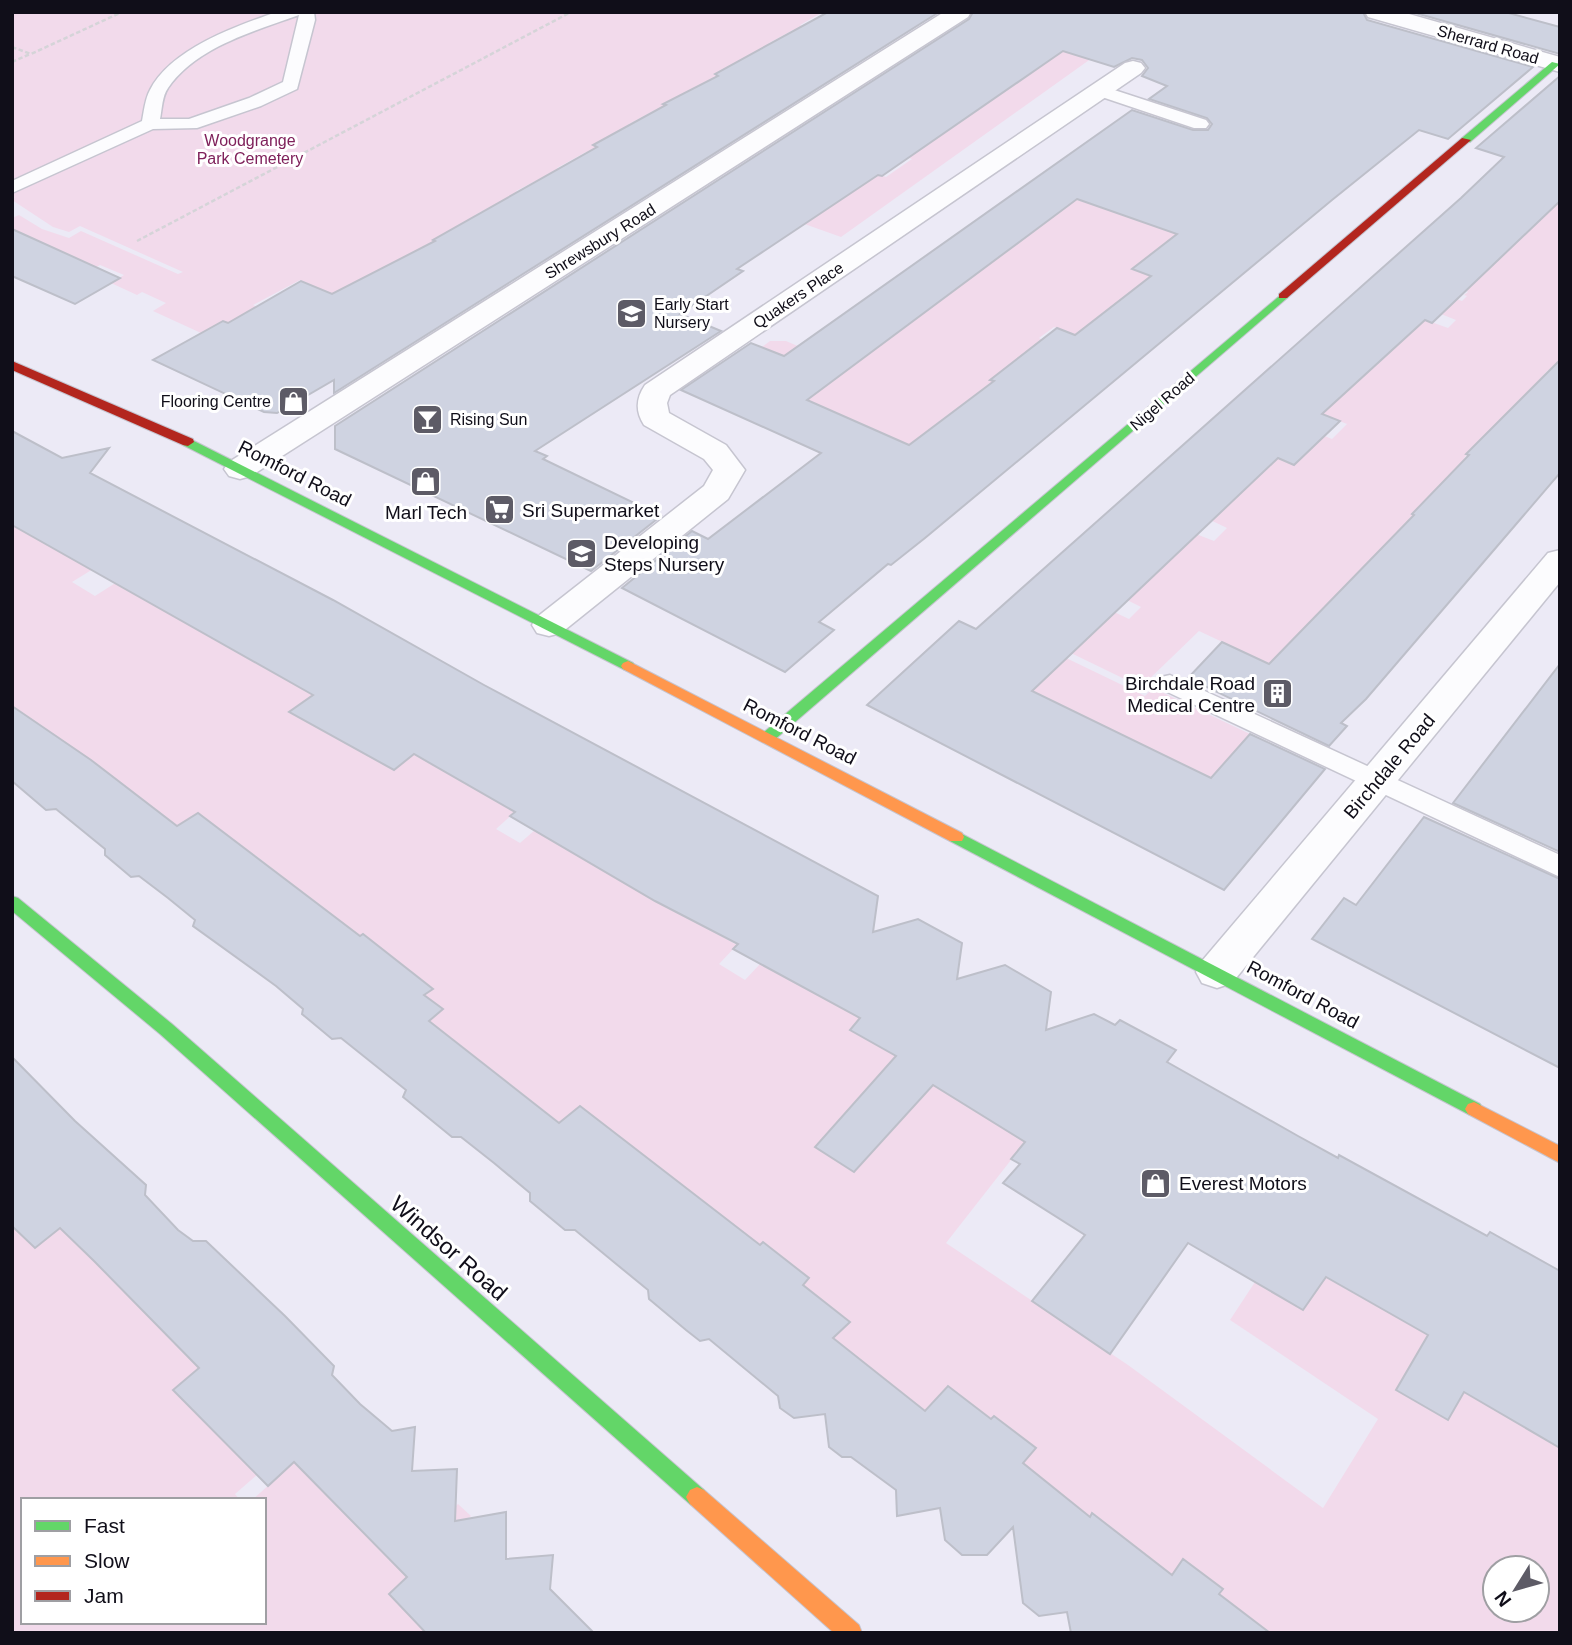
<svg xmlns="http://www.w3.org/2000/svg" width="1572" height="1645" font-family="Helvetica,sans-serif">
<rect width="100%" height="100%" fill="#eceaf6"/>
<g fill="#f2daeb" fill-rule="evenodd">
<path d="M12,12h811l-23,13 24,9 -9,4 -22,-8 -24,13 24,9 -30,-4 -47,26 14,6 -15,18 -23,-9 -28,14 26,11 -9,5 -24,-10 -28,15 26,11 -61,10 26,12 -11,5 -23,-10 -29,16 25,11 -11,6 -24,-10 -31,16 25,12 -32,-6 -34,18 26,13 -35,-6 -32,17 26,14 -10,5 -25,-12 -37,19 -23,44 -65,-29 -47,25 27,14 -79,14 -48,-22 13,-8 -24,-11 -5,3 -26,-12 13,-8 -24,-10 -12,7 -18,-17 -22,-10 -8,4 -28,-12v-19l7,-3 23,14 27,9 12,-7 97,43 5,-2 -103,-46 -11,6 -16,-5 -41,-27 3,-3 -3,-1z"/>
<path d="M1091,12h85l18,5 8,-5h29l-14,11 92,28 6,-5 25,8 -10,7 34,11 6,-4h11l11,-11 14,4 -16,9 4,1 -4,3 8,3 -4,3 15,5 4,-4h13l9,-12 15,5 -9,4 -7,9 9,3 -4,4 18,5c8,-6 16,-2 24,-9l-4,-2 6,-5 7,2 -34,29 -15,-4 -3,2 -56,-17 -8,7 21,6 -6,6 -22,-7 -16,12 22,7 -7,6 -22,-7 -16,12 21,8 -6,5 -22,-7 -17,13 22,8 -8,6 -23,-7 -16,12 22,8 -9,7 -22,-7 -16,12 21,9 -8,7 -23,-8 -17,13 22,9 -4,3 -33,-12 -4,3 -7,-2 -10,7 17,7 -9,7 23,9 -10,7 -23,-9 -18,15 22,9 -4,4 -42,-16 -14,11 17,8 -8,8 22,8 -5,4 -23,-8 -24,18 23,10 -11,8 -24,-9 -18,15 22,10 -6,5 -44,-18 -15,11 11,6 -11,8 33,14 -6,4 -37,-15 -38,24 18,8 -5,4 -16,-6 -41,32 15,7 -17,13 24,11 -13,10 -24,-11 -24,19 23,11 -6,5 -24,-10 -31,24 24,12 -13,10 -25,-11 -26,21 24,12 -6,4 -90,-43 95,-74 -8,-3 5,-5 -116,-51 36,-27h16l63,27 106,-79 -18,-8 17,-12 18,7 87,-64 -18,-8 13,-10 45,12 9,-8 -20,-7 28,-21 17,6 11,-9 -6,-2 11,-9 -9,-4 21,-15 54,18 31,-23 -35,-12 23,-16 21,10 24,-18 -2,-1 5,-5 -11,-4 -7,5 -67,-21 6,-5 -31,-10 9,-7 -25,-8 -20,12 -11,-4 9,-6 -14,-4 -279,199 -73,-26 5,-4 36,13 27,-18 -35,-14 9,-5 36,13 25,-17 -36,-13 6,-5 45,16 26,-18 -43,-16 10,-6 26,9 22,-15 -26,-9 9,-6 40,13 10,-7 -8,-4 10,-7 -30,-10 10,-7 36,12 19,-14 -10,-3 4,-3 -24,-8 6,-4 39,13 8,-7 -16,-5 10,-7 -22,-7 5,-3 -3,-1 5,-4 27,9 17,-13 -25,-8 8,-5 26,7 18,-13 -25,-7 8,-5 26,7 17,-11z"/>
<path d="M1560,201v168l-5,4 -7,-3 -8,9 5,2 -14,18 -8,-2 -59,61 7,3 -19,22 -8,-2 -35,38 6,3 -20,22 -7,-3 -8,9 -72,132 -109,-51 -58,56 -101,-49 40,-42 49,23 12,-12 -14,-7 69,-66 18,7 13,-13 -23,-11 62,-48 9,-53 57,23 15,-15 -25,-10 70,-106 56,20 8,-8 -15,-6 -24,-29 45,16 5,-5 -3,-1 4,-3 -3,-2 20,-69 40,14z"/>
<path d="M12,525l86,41 -26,16 23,14 22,-14 230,88 -57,42 43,25 58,-44 59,33 66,85 -20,18 24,14 53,-46 82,104 25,13 33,-32 26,14 -32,32 30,17 -18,19 26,16 50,-53 65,91 -9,12 56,13 -91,103 38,26 127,-140 -14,44 -17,20 75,46 -79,101 182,122 195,143 55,-89 -148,-99 25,-38 48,28 52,-75 -16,50 75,42 40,-36 -58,99 52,30 32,-56 80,9 -30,58 30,17v185h-290l-51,-39 3,-6 -38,-28 -12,15 -79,-62 -13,16 -68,-53 24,-28 -42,-32 -23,27 -2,-41 -21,-16 -23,25 -92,-73 16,-17 -46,-36 5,-8 -44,-35 -26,24 -47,-74 -111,-86 -20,17 -129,-101 -1,-2 13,-11 -19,-14 8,-7 -69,-54 -23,17 -7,-35 -78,-61 -21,14 -143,-109 -3,2 -76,-56zM1495,1568h42v42h-42z"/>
<path d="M943,635l34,16 60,-7 108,52 8,-8 97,46 -21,24 75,36 -46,56 -357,-177z"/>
<path d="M12,1226l23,21 25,-19 23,23 4,-2 36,42 64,66 6,-3 64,121 -22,19 5,6h-217v122h241v-122h-12l46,-41 19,26 78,79 63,-60 13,12 -82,78 35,37 19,-18 -12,20h-419z"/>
</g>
<g fill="#cfd3e1" stroke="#bdbfc9" stroke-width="2" fill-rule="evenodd">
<path d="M828,12h111l-605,381v-13l-57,33 -13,-1 -111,-52 70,-39 5,2 73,-42 31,13 103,-53 -2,-1 164,-93 -4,-2 73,-40 -3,-1 55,-28 -3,-2z"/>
<path d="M973,12h390l4,8 166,47 -85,72 -29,-9 -87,70 -407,338 -34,27 -3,-1 -69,58 15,8 -49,42 -163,-84 70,-57 16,8 113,-86 -140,-63 70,-47 33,13 348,-246 61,20h15l4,-6 -5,-6 -58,-19 18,-13 -25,-10 6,-8 -6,-8 -10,-2 -18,9 -51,-16 -181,125 -4,-1 -141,94 6,2 -63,43 41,17 -186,120 12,5 -4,3 118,57 -70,55 -256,-122v-23l634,-407zM1077,199l100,35 -45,35 19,7 -76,59 -18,-7 -67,52 4,1 -85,64 -102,-45z"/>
<path d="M1412,12h93l55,15v27z"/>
<path d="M1560,76v125l-128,122 -7,-3 -103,94 18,7 -46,44 -16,-7 -246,233 179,87 39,-44 75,35 -101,121 -357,-185 92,-84 17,8 485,-431 43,-41 -28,-9z"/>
<path d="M12,229l108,49 -45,26 -63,-28z"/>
<path d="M1560,360v113l-194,226 -25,24 6,3 -18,20 -141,-68 34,-36 47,22 145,-149 -2,-1 57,-59 -3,-1z"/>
<path d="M12,431l50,27 47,-10 -19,25 243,127 151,85 394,211 -5,36 45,-13 44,24 -5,36 48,-14 46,27 -5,38 48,-16 21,11 5,-5 56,30 -9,12 131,74 40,22 1,-3 148,81 3,-4 70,39v177l-96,-56 -16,28 -52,-30 32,-55 -102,-58 -23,33 -115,-67 -78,111 -78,-53 53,-66 -82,-52 17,-19 -9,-5 14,-17 -92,-57 -79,87 -39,-25 81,-91 -46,-26 10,-12 -127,-69 5,-5 -83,-43 -145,-85 5,-4 -101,-58 -20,16 -105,-58 24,-17 -301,-170z"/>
<path d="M1560,664v188l-107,-49z"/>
<path d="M12,706l79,54 86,66 21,-13 162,123 3,-2 70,55 -9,6 19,14 -14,12 130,102 21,-17 180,139 3,-3 46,36 -6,7 47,37 -17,16 92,73 23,-25 43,33 3,-3 42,32 -13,15 67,54 2,-4 80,62 11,-16 40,30 -4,5 51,39h-199l-4,-21 -28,4 -16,-13 -10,-76 -26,28h-25l-17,-15 -5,-32 -43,8 -1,-26 -45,-33h-9l-13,-10 -4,-33 -31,4 -14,-10 -2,-12 -69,-57 -9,2 -14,-11 -37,-31 -1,-9 -33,-27 -40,-33h-10l-35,-29v-8l-36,-30 -33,-26h-9l-49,-40 3,-7 -65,-52 -9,1 -30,-25 1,-5 -27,-23 -83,-60 2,-6 -27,-22 -29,-22 -8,1 -26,-22v-6l-49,-40 -10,1 -34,-29z"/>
<path d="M1424,817l136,62v189l-248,-129 32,-41 12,7z"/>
<path d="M12,1057l63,64 71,64 -1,10 33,35 15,11h13l79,75 49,50 -2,9 28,29 32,27 23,-4 -3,44 45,-2 -2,52 51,-9v47l47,-4 -3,34 44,44h-168l-37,-39 18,-17 -113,-115 -26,24 -95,-96 26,-22 -105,-107 -34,-33 -25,20 -23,-22z"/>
</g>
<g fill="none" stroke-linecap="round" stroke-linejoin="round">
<defs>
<g id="lane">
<path d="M277,12h37l1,8 -18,69 -36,17 -64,22 -44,1 -141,64v-12l130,-60c2,-10 3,-22 8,-31 21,-41 86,-64 127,-78zM299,15l-16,67 -34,16 -60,21h-29c2,-10 2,-23 8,-31 28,-41 87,-57 131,-73z"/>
<path d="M1099,85l107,35 3,4 -3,4h-12l-101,-34 -2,-4 2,-4z"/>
<path d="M1170,675l390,180v22l-399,-188 -3,-6 3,-6z"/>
</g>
<g id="street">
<path d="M944,12h27l-3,5 -717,459 -11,3 -11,-3 -5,-7 5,-7z"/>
<path d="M1365,12h37l158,45v15l-192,-55z"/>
<path d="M1133,61l8,2 4,5 -4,5 -471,322 -3,8 2,10 57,32 19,25 -17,29 -167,134 -12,3 -12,-3 -5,-8 5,-8 167,-131 9,-16 -9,-11 -60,-34c-9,-14 -8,-27 1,-40l480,-322z"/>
<path d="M1560,550v32l-328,401 -15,5 -15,-5 -6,-11 6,-11 346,-408z"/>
</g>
<g id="fast">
<path d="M1552,62l8,2 -90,78h-8v-4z"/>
<path d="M1283,293l6,3 -2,2 -514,443h-10l-3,-4 3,-4z"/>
<path d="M188,438l445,225 2,3 -7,5 -5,-2 -440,-224v-6z"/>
<path d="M956,831l524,273 3,5 -3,5 -6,2 -6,-2 -518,-273 -2,-4 2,-4z"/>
<path d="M12,896l6,2 154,126 532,466 4,7 -4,7 -7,3 -7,-3 -530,-470 -148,-123z"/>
</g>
<g id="slow">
<path d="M628,661l334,172 2,4 -2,4h-12l-327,-172 -2,-3 2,-3z"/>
<path d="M1474,1102l86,44v17l-92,-49 -3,-5 3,-5z"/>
<path d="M697,1487l7,3 155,135 3,8h-28l-144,-129 -4,-7 4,-7z"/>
</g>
<g id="jam">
<path d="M1462,138l9,2 -184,158h-8v-4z"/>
<path d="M12,361l181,78 1,3 -6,4 -5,-1 -171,-75z"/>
</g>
</defs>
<use href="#lane" stroke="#c6c5d0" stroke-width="3"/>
<use href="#street" stroke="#c6c5d0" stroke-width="3"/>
<use href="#fast" stroke="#c6c5d0" stroke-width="2"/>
<use href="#slow" stroke="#c6c5d0" stroke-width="2"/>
<use href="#jam" stroke="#c6c5d0" stroke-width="2"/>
<g stroke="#d5d4d8" stroke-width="2.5" stroke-dasharray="4.5 2.5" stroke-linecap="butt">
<path d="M12,47l19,7 91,-42"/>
<path d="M12,62l18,-8"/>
<path d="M137,241l434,-229"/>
</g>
<use href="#lane" fill="#fcfcfe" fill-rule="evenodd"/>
<use href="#street" fill="#fcfcfe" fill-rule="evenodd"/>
<use href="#fast" fill="#63d668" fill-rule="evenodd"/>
<use href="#slow" fill="#ff974d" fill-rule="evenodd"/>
<use href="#jam" fill="#b3261e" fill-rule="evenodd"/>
</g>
<defs>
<symbol id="school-square" viewBox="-11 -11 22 22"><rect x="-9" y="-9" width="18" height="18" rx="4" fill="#5d5b66" stroke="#fff"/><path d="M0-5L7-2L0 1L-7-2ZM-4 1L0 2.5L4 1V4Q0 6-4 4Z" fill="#fff"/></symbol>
<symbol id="shop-square" viewBox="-11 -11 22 22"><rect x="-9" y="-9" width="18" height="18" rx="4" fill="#5d5b66" stroke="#fff"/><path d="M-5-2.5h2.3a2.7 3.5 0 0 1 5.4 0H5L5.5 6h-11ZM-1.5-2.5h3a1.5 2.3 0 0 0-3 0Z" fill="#fff"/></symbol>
<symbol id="bar-square" viewBox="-11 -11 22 22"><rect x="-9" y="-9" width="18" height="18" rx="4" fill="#5d5b66" stroke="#fff"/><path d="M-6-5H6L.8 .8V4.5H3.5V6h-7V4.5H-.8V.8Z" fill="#fff"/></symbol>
<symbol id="supermarket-square" viewBox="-11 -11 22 22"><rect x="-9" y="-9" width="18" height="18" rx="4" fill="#5d5b66" stroke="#fff"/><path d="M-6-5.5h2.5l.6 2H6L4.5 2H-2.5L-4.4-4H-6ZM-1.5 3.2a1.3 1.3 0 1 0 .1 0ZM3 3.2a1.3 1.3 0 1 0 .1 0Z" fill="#fff"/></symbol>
<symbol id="building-square" viewBox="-11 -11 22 22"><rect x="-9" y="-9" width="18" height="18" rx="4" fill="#5d5b66" stroke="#fff"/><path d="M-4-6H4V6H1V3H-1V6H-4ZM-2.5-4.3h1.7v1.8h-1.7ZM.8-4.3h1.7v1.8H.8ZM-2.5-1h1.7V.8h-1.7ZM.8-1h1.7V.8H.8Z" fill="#fff"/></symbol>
</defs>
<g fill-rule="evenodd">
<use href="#school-square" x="614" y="296" width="35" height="35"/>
<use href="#shop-square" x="276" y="384" width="35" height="35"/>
<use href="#bar-square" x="410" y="402" width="35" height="35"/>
<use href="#shop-square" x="408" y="464" width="35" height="35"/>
<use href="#supermarket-square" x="482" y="492" width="35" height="35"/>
<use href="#school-square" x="564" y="536" width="35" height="35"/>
<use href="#building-square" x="1260" y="676" width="35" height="35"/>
<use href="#shop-square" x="1138" y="1166" width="35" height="35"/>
</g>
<g text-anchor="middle" stroke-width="6" stroke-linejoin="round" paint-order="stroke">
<g font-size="16" fill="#100e19" stroke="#fff">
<text transform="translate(1488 44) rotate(16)" y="6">Sherrard Road</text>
<text transform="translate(600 241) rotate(-32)" y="6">Shrewsbury Road</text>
<text transform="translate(798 295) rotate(-34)" y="6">Quakers Place</text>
<text transform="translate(1162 401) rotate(-41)" y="6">Nigel Road</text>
</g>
<g font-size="16" fill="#7f215b" stroke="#fff">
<text x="250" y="146">Woodgrange<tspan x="250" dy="18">Park Cemetery</tspan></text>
</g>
<g font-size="16" fill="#100e19" stroke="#fff" text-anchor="start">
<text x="654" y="310">Early Start<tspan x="654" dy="18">Nursery</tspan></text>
<text x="271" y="407" text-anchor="end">Flooring Centre</text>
<text x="450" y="425">Rising Sun</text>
</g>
<g font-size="19" fill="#100e19" stroke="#fff">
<text transform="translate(295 473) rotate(27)" y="7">Romford Road</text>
<text transform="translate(800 731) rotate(27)" y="7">Romford Road</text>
<text transform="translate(1389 766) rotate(-50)" y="7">Birchdale Road</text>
<text transform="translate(1303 994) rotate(28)" y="7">Romford Road</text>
</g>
<g font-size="19" fill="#100e19" stroke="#fff" text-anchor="start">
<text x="522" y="517">Sri Supermarket</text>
<text x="426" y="519" text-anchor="middle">Marl Tech</text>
<text x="604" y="549">Developing<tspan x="604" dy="22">Steps Nursery</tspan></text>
<text x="1255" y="690" text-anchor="end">Birchdale Road<tspan x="1255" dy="22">Medical Centre</tspan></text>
<text x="1179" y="1190">Everest Motors</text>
</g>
<g font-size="23" fill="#100e19" stroke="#fff">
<text transform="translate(449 1248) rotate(41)" y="8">Windsor Road</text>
</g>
</g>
<rect width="1572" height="1645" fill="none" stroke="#100e19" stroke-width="28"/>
<rect x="21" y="1498" width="245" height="126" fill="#ffffff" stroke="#9f9fa3" stroke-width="2"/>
<rect x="35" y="1521" width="35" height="10" fill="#63d668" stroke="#9f9fa3" stroke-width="2"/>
<text x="84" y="1533" font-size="21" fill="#100e19">Fast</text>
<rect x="35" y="1556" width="35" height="10" fill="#ff974d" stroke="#9f9fa3" stroke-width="2"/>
<text x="84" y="1568" font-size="21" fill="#100e19">Slow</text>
<rect x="35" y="1591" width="35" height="10" fill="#b3261e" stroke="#9f9fa3" stroke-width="2"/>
<text x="84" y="1603" font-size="21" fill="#100e19">Jam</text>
<g transform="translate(1516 1589) rotate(233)"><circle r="33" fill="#ffffff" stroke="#9f9fa3" stroke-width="2"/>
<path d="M0-5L12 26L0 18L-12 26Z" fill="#5d5b66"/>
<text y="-10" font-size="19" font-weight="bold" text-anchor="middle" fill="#100e19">N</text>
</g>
</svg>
